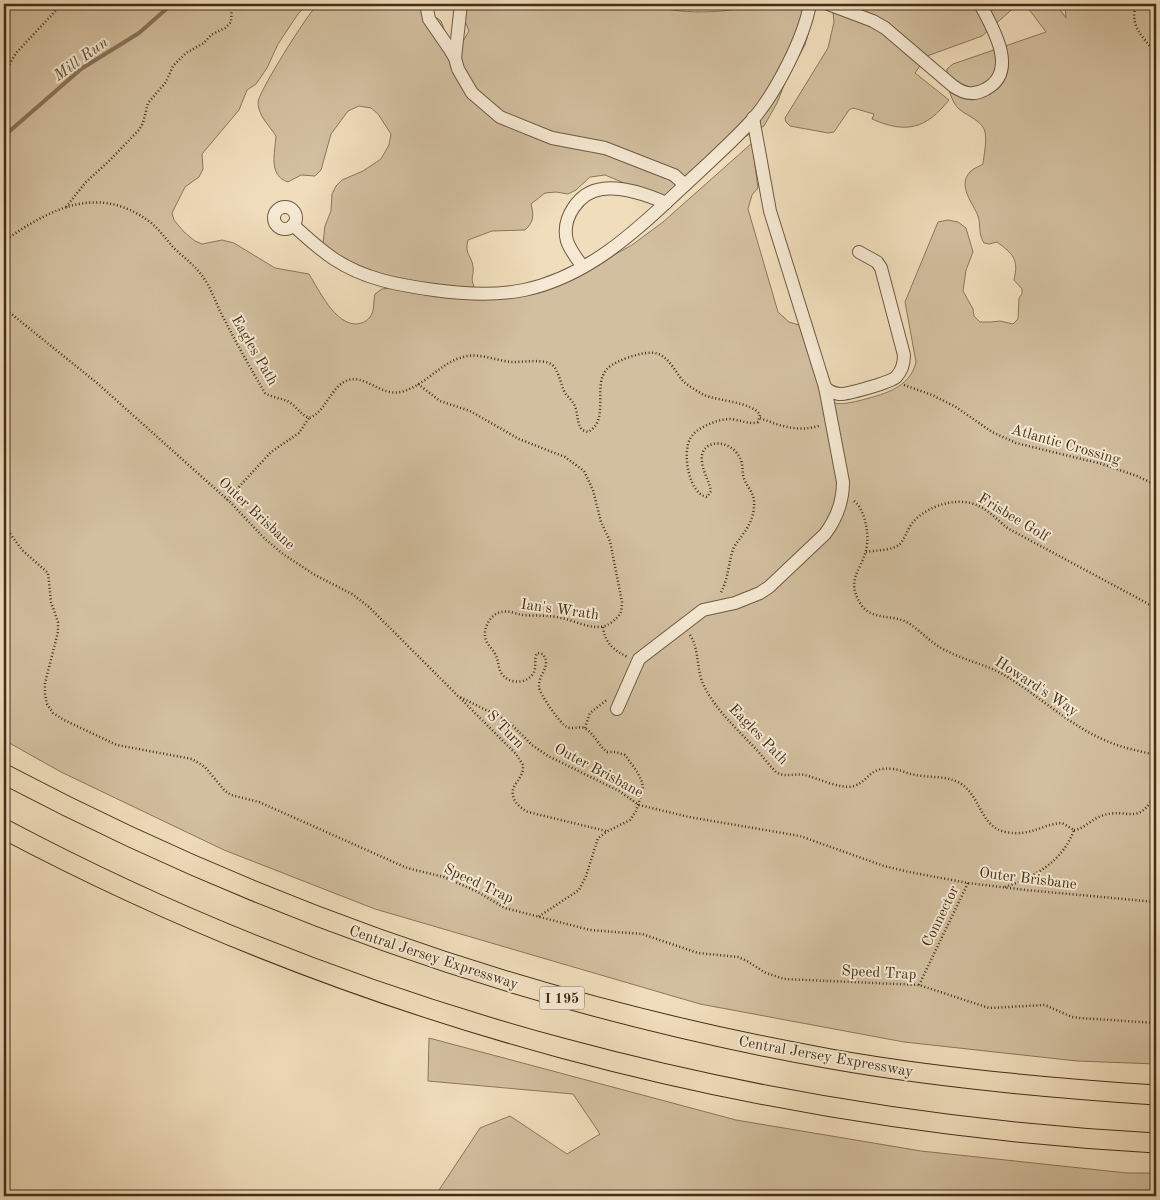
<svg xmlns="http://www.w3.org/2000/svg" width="1160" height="1200" font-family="'Old Standard TT',serif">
<rect width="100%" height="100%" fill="#f0ddbb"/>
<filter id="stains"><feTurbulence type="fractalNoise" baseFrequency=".004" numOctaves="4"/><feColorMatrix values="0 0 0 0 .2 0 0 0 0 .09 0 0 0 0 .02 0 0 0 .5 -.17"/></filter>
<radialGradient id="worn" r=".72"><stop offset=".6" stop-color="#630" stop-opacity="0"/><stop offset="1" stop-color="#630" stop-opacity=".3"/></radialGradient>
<g fill="#d2bf9f" stroke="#89775c">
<path d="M4,4h303l-9,10 -20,30 -11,24 -11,16 -9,6 -8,20 -37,44 1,15 -4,8 -14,10 -13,26 2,7 10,12 11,9 7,3 20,-4 12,3 41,25 34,6c10,16 26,51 48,50 5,-1 9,-2 13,-7 5,-7 3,-15 5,-23l7,-5 7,-1 38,7 46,3 96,-18 63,-35 31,-23 89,-79 6,45 -6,7 -4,14 30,103 11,10 10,3 27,72c2,2 6,6 9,6 7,2 17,-1 23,-2 23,-6 52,-12 58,-39l-11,-60 33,-80 10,-2 10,2 8,6 7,24 -7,18 -3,21 10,18 1,7 6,6h11l9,-1 13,3 5,-5 1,-21 3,-4v-5l-8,-9c5,-21 -1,-26 -17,-38l-8,2 -5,-1c-6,-9 -3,-18 -6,-27 -5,-13 -21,-30 -8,-44 3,-4 9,-5 13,-8 1,-10 4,-22 2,-32 -2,-11 -18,-16 -26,-23 -9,-8 -13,-28 -12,-40l6,-5 93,-32 -21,-28h31l10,14 -1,-14h91v1060l-79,-3 -173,-19 -204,-38 -325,-95 -151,-59 -163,-78 -57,-32z"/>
<path d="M318,4h99l24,17 8,21 13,1 7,-12 -5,-12 -13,-15h199c23,11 82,10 105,0l61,1 -11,40 -17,30 -11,28 -13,23 -39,22 -23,30 -11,3 -22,21 -64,-27 -15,2 -14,13 -8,4 -12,-2 -11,1 -14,11c3,11 3,18 -6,26l-33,1 -24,9c-4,15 4,15 5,27 1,9 -3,9 1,20l-28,6 -53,-12 -61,-27 -9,-11 2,-17 6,-15 1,-17 4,-8 6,-6 21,-9 18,-12 8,-14 2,-11 -13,-20 -7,-6 -12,-2 -11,5 -17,23 -10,36 -6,6 -14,-1 -13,7c-20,-6 -13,-30 -12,-46 -7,-11 -18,-20 -18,-34 1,-11 50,-89 60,-98z"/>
<path d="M832,4h186l-36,32 -55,20 -12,17 34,27c-23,29 -43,34 -77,19l2,-5 -21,-6 -4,2 -15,22 -6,1 -38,-7 -4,-4 -1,-4 43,-70 6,-26z"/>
<path d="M429,1038l307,82 185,31 206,22h29v23h-721l45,-68 30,-12 57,38 33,-20 -27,-40 -145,-13z"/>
</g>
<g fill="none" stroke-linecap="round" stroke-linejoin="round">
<path stroke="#867459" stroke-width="4" d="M4,136l77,-67 58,-36 33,-29"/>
<defs>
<g id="minor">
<path d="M426,4l3,15 20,29 6,10 3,11 14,24 28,24 52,21 53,10 69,27 11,10"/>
<path d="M828,4l45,17 12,7 68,58c11,8 21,10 33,3 33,-18 7,-61 -6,-85"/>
<path d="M455,58l6,-54"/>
<path d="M753,118l17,93 55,176c3,4 8,6 14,7 7,1 52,-12 57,-17 6,-6 8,-13 8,-22l-23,-87 -4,-6 -18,-10"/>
<circle cx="285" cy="218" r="11"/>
<path d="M293,225c13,12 26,24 41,34 30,20 64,26 100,31 29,4 61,6 90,0 72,-15 124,-71 176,-119 18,-17 37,-34 54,-53 22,-26 50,-80 56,-114"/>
<path d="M583,267c-6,-8 -13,-17 -16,-26 -6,-23 12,-49 35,-52 19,-3 46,6 64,14"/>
<path d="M617,709l22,-50 64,-49 32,-7 25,-10 9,-6 56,-53c12,-16 18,-32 18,-52l-18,-95"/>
</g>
<g id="highway">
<path d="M4,774c262,138 536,233 827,285 107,19 217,29 325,36"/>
<path d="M4,829c355,188 751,292 1152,314"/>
</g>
</defs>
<use href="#minor" stroke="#6c5a41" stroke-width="14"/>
<use href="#highway" stroke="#402f18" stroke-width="21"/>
<g stroke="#402f18" stroke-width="2.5" stroke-dasharray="1 2.5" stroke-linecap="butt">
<path d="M1136,4c-7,23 7,32 20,50"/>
<path d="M4,81l5,-16 7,-12 46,-49"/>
<path d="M66,207l20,-25 22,-20 31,-32 4,-7 5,-20 18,-21 7,-16 13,-13 18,-10 7,-8 14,-7 6,-6 1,-18"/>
<path d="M4,241c46,-32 94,-58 146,-19 9,7 15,16 23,25 9,9 19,16 27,26 11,13 15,29 23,44 13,25 27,51 42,76 8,5 17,5 24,9 8,5 11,12 20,16 17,-6 21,-30 37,-37 19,-9 35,18 58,10 21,-6 38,-29 59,-34 16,-5 33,4 49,5 11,0 23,-2 34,0 4,1 7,3 9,6 5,8 6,17 10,25 4,5 9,9 11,16 2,8 1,14 6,21l6,2c23,-12 3,-48 20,-64 9,-8 35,-17 47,-15 14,3 20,19 29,29 6,5 13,9 20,13 14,6 49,7 56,20l-2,7c-9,3 -17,-2 -27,-3 -9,0 -18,3 -26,7 -6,3 -12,7 -15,13 -8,15 -1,55 17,58l4,-6c-2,-10 -8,-19 -9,-29 -3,-22 23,-23 34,-10 10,12 4,19 9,29 3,7 9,12 9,21 1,10 -4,24 -11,32 -3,5 -6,8 -9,13 -6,15 -5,32 -14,47"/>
<path d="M4,308l93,75 133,119 35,37 18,15 32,21 37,19 17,13 89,89 50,25 24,24 16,11 71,35 20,14 50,12 111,19 84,30 25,6 59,11 58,7 130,12"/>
<path d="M418,384l22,17 30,10 49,28 46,18 19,14 9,19 8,32 9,19 12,61c0,10 -2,14 -10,20 -15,12 -34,-1 -51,-4 -12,-3 -25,-2 -38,-3 -7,-1 -15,-5 -22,-3 -11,2 -19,18 -15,28 2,6 8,10 10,16 3,6 2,13 6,18 7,10 23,10 30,1 6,-7 1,-15 5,-22l6,1c9,13 -5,20 -4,33 0,6 22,38 28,40 7,3 13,-2 19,2 9,6 13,17 21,23h8l10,3 13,18 4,9 1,8 -7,21 -6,9 -22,11 -10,7 -12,38 -7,14 -41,27"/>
<path d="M904,385l28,10 24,12 36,25 24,11 86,21 35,12 19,9"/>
<path d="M760,418c20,8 40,15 61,7"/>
<path d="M227,500l44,-48 28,-19 10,-15"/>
<path d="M854,501c11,8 16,35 12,49 -5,21 -20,29 -6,53 11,19 34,10 50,21 13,9 23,21 37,27 19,10 41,14 59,25 33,20 61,47 96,63 17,8 36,12 54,16"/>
<path d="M4,525l18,25 26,23 3,29 7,20v10l-13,51v11l2,10 6,9 11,7 53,25 75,14 13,8 20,24 6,4 28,7 148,66 37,9 32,14 29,17 85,22 52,4 56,19 40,4 9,4 19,12 18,6 135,6 70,23 56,-3 27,12 8,1 76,5"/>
<path d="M866,552c10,-2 26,-1 34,-8 6,-7 8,-17 14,-23 15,-16 45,-25 65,-15 11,5 20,16 30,23l147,79"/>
<path d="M603,627c2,16 11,24 25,30"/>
<path d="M690,635c10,16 6,35 14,51 12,24 31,41 49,60 8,8 15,18 23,26 9,6 19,1 29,3 12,3 37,15 49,11 16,-5 14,-20 40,-17 7,1 14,5 22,6 15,3 35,0 48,11 17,14 18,42 42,46 25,5 36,-8 56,-9l12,7c-11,31 -39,47 -69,57"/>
<path d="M460,698l56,56 7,11v5c-2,7 -5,10 -8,15 -7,12 3,22 13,27l78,19"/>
<path d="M585,728l5,-15 18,-14"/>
<path d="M1074,830c10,-1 18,-11 27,-14 27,-10 37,13 55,-24"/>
<path d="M919,985l49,-102"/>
</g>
<use href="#minor" stroke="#f5e9d3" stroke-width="12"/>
<use href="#highway" stroke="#f0ddbb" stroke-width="19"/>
</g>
<g text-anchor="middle" stroke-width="4" stroke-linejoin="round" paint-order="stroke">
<rect fill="#f5e9d3" stroke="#766750" stroke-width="1" x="539.5" y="986.5" width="45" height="23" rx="4"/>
<g font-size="14" font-weight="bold" fill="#402f18">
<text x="562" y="1003">I 195</text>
</g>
<g font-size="15" fill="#402f18" stroke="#f5e9d3">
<text transform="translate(255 350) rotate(60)" y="5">Eagles Path</text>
<text transform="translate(1066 444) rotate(16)" y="5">Atlantic Crossing</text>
<text transform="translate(257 513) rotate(43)" y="5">Outer Brisbane</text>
<text transform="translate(1014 517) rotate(31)" y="5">Frisbee Golf</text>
<text transform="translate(560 609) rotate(8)" y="5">Ian's Wrath</text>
<text transform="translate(1037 686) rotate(33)" y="5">Howard's Way</text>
<text transform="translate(506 729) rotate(46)" y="5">S Turn</text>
<text transform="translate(759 734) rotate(46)" y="5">Eagles Path</text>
<text transform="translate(599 770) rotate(28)" y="5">Outer Brisbane</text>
<text transform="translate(1028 878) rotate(7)" y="5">Outer Brisbane</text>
<text transform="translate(479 883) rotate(25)" y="5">Speed Trap</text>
<text transform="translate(940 916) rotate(-64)" y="5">Connector</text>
<text transform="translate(434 957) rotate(18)" y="5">Central Jersey Expressway</text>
<text transform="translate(879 972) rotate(3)" y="5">Speed Trap</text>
<text transform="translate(826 1056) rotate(10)" y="5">Central Jersey Expressway</text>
</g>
<g font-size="16" font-style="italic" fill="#5d4c33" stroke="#f5e9d3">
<text transform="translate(80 58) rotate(-36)" y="6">Mill Run</text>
</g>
</g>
<rect width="1160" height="1200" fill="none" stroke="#f0ddbb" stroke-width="20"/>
<rect x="5" y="5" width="1150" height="1190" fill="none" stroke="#402f18" stroke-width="2.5"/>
<rect x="10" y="10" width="1140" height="1180" fill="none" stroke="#402f18"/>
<rect width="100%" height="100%" filter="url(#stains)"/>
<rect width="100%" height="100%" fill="url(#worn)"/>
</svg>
